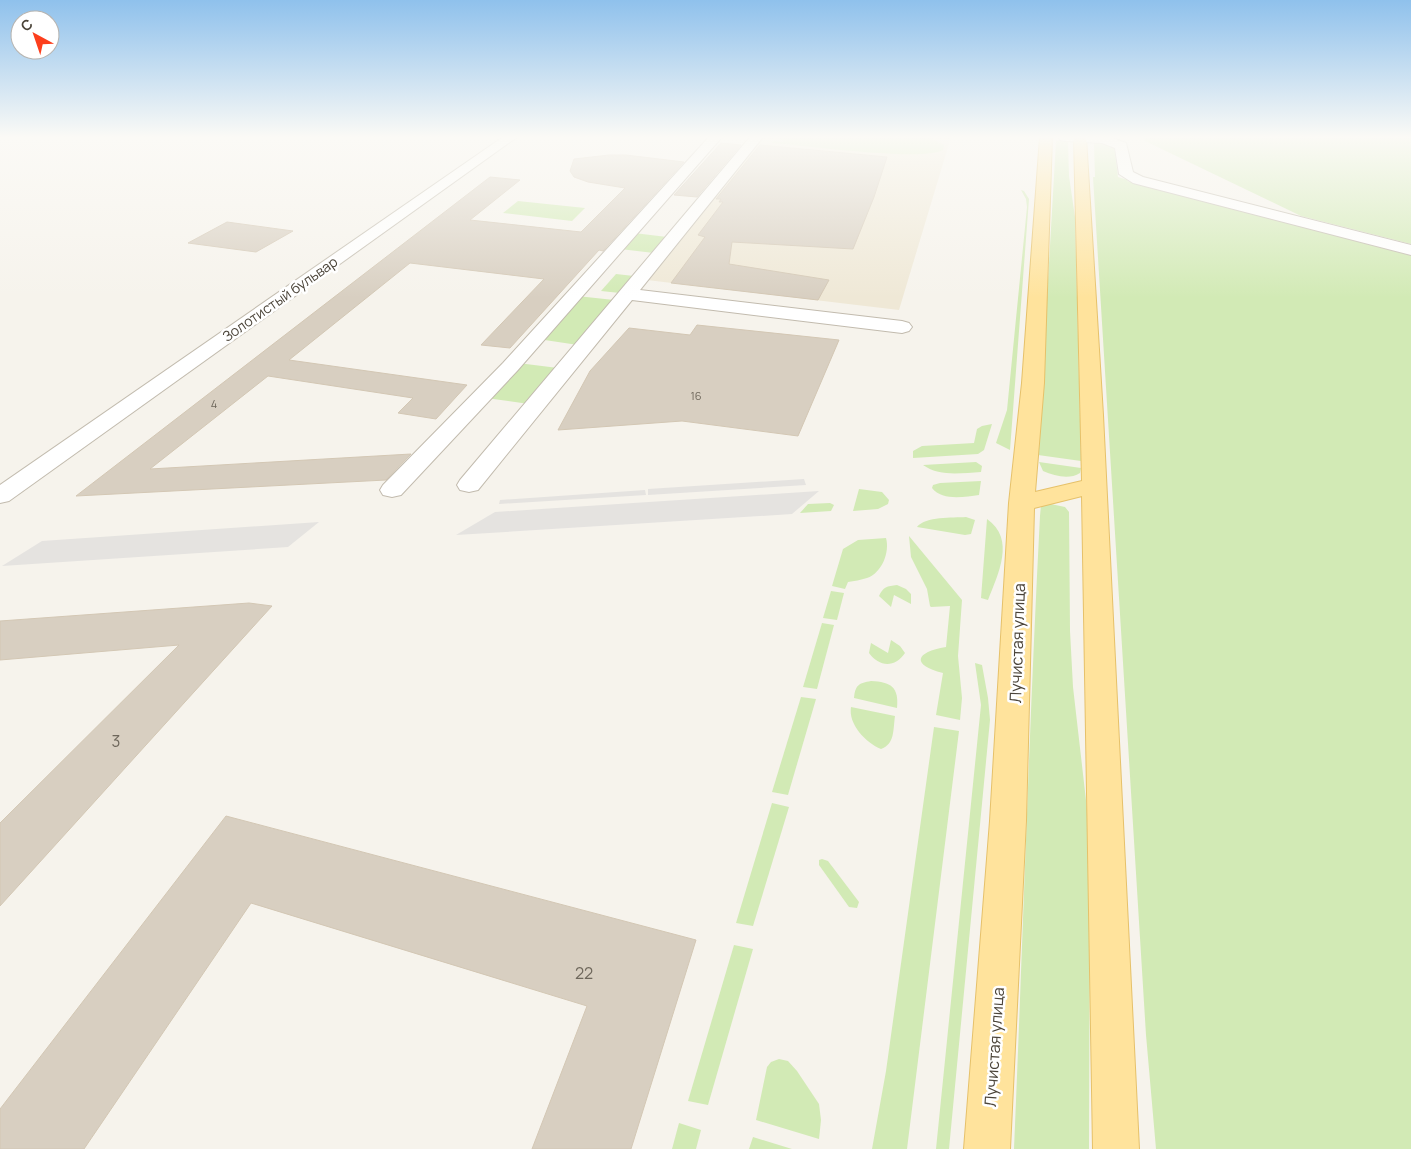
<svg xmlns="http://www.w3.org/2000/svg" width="1411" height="1149" font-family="Manrope,sans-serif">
<rect width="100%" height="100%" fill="#f6f3ec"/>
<path fill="#efe8d6" d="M761,137h190l-52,173 -252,-30z"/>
<g fill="#d2eab5">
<path d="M779,137h141l15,3 9,5 -1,5c-22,12 -139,-5 -171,-7l1,-2 11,1z"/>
<path d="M1144,137h267v107l-110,-28 -156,-75z"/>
<path d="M1062,140l6,2 1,34 6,41 6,244 -43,-6 18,-314z"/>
<path d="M1098,142l16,3 4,32 10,3 -1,1 284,73v895h-255l-10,-114 -53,-858h2l-1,-33z"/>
<path d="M1021,190l3,1 5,8 -19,251 -14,-7 11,-33 20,-203 -1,-8z"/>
<path d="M518,201l67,7 -13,13 -69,-8z"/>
<path d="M634,233l33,4 -13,16 -34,-4z"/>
<path d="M616,274l18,2 -14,17 -19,-2z"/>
<path d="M577,296l37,4 -36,45 -40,-6z"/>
<path d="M518,363l40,5 -29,36 -43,-6z"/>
<path d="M992,424l-8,26 -6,4 -65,4v-7l9,-5 52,-3 3,-14 5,-3z"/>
<path d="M976,462l6,4 -1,6c-20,1 -41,5 -58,-7z"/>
<path d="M1039,462l42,6 -1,5c-11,7 -25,3 -37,-2z"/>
<path d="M981,481l-2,14c-15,2 -37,6 -47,-7l1,-3 7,-2z"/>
<path d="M859,489l23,3 7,8 -1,4 -10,5 -25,2z"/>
<path d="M830,503l4,2 -3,6 -31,2 8,-9z"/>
<path d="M1046,503l19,4 4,5 1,119 3,56 17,148 -1,314h-75c9,-211 15,-422 26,-633l1,-11z"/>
<path d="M966,517l9,3 -4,14 -6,1 -48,-8c9,-11 35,-9 49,-10z"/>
<path d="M987,519c29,20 11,55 1,81l-7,-2z"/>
<path d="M909,536l53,64 -4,56 4,42 -2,22 -24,-5 7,-42c-32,-8 -28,-21 3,-26l4,-41 -19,1 -1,-1 -3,-17 -16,-32z"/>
<path d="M886,538c4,14 -4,35 -19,40 -6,2 -13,3 -19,4l-3,7 -13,-3 11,-37 15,-9z"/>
<path d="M897,585l9,4 5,5v10l-17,-9 -3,12 -12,-11c4,-9 8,-10 18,-11z"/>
<path d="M831,591l13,2 -7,27 -14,-2z"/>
<path d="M822,623l12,2 -17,64 -14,-2z"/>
<path d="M891,640l9,6 5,7c-10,15 -26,14 -36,0l2,-10 17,10z"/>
<path d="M975,663l7,2 6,33 2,22 -41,429h-13l45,-444z"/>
<path d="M871,681c20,1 28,6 26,27l-43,-10c1,-13 5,-15 17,-17z"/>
<path d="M801,697l15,2 -28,96 -16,-3z"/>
<path d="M851,707l44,9c-2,14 0,28 -14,33 -15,-6 -33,-25 -30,-42z"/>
<path d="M934,727l25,4 -52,418h-35l14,-78z"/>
<path d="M772,803l17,4 -36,119 -17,-3z"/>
<path d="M822,859l6,2 31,41 -2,6 -8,-1 -30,-42v-5z"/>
<path d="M734,945l19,4 -45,156 -20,-4z"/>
<path d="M779,1059l9,2 9,10 22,33 2,16 -2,19 -63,-19 11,-53 4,-5z"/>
<path d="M679,1123l22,7 -5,19h-24z"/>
<path d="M753,1137l39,12h-43z"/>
</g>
<g fill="#e5e3e0">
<path d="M804,479l2,6 -158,10v-6z"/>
<path d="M645,490l1,5 -147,9 1,-4z"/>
<path d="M819,491l-27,23 -336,21 39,-23z"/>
<path d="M319,522l-31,25 -286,19 40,-25z"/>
</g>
<g fill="#d8cfc1" stroke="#d3c7b4">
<path d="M721,143l20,2 -44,52 -23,-2z"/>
<path d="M760,145l127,12 -13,40 -21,52 -121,-7 -3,22 100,16 -11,20 -147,-17 34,-46 -7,-2 25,-33h-4l2,-3h-5z"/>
<path d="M609,155h17l58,7 -81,89 -4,-1 -89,98 -29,-3 63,-66 -134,-16 -121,97 178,25 -31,34 -38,-6 15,-15 -145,-22 -118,93 261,-15 -25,26 -310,16 414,-319 30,3 -50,40 111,12 44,-44 -37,-6 -14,-5 -4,-6 4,-12z"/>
<path d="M227,222l66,9 -37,21 -68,-9z"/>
<path d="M697,325l142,15 -41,96 -116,-15 -124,9 32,-59 39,-43 61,7z"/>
<path d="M249,603l23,3 -272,300v-83l179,-178 -179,15v-39z"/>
<path d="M226,816l470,124 -65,209h-99l55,-143 -336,-103 -167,246h-84v-40z"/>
</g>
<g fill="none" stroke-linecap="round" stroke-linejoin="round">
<defs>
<g id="street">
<path d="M503,137h14l-508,364 -9,2v-18z"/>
<path d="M709,137h13l-205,234 -116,124 -9,2 -9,-2 -3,-5 3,-5 120,-122z"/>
<path d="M750,137h13l-123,153 262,31 7,2 3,4 -3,4 -7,2 -270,-33 -154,190 -9,2 -9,-2 -3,-5 3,-5z"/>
<path d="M1059,137h50l17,6 7,29 10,5 268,68v10l-278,-72 -14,-9 -4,-26 -13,-5 -37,-2 -5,-1z"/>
</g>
<path id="primary" d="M1040,137h12l-8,246 -9,109 47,-11 -8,-344h12l17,278 36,734h-46l-11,-653 -48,12 -8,313 -16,328h-46l26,-328 19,-318 13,-120z"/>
</defs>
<use href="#street" stroke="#c2bbae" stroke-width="2"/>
<use href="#primary" stroke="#e6c16a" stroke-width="2"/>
<use href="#street" fill="#fff" fill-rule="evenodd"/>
<use href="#primary" fill="#ffe39c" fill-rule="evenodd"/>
</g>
<linearGradient id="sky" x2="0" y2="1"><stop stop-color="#8fc1ec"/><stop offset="0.46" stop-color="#fbfaf6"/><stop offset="1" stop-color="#fbfaf6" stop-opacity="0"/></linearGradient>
<rect width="1411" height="298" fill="url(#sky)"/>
<g text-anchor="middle" stroke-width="5" stroke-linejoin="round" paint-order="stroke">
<g font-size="11" fill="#6e675b">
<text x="696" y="400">16</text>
<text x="214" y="408">4</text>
</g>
<g font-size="14" fill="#4b4439" stroke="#fff">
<text transform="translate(280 299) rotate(-35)" y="5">Золотистый бульвар</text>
</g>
<g font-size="16" fill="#4b4439" stroke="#fff">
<text transform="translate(1017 643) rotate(-88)" y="6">Лучистая улица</text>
<text transform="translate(994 1047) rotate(-86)" y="6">Лучистая улица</text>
</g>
<g font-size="16" fill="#6e675b">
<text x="116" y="747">3</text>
<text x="584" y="979">22</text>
</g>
</g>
<g transform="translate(35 35) rotate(320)"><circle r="24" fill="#ffffff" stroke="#b7b4b0"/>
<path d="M0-4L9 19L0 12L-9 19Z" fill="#fc3f1d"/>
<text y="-8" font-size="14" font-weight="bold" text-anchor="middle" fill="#4b4439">С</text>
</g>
</svg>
